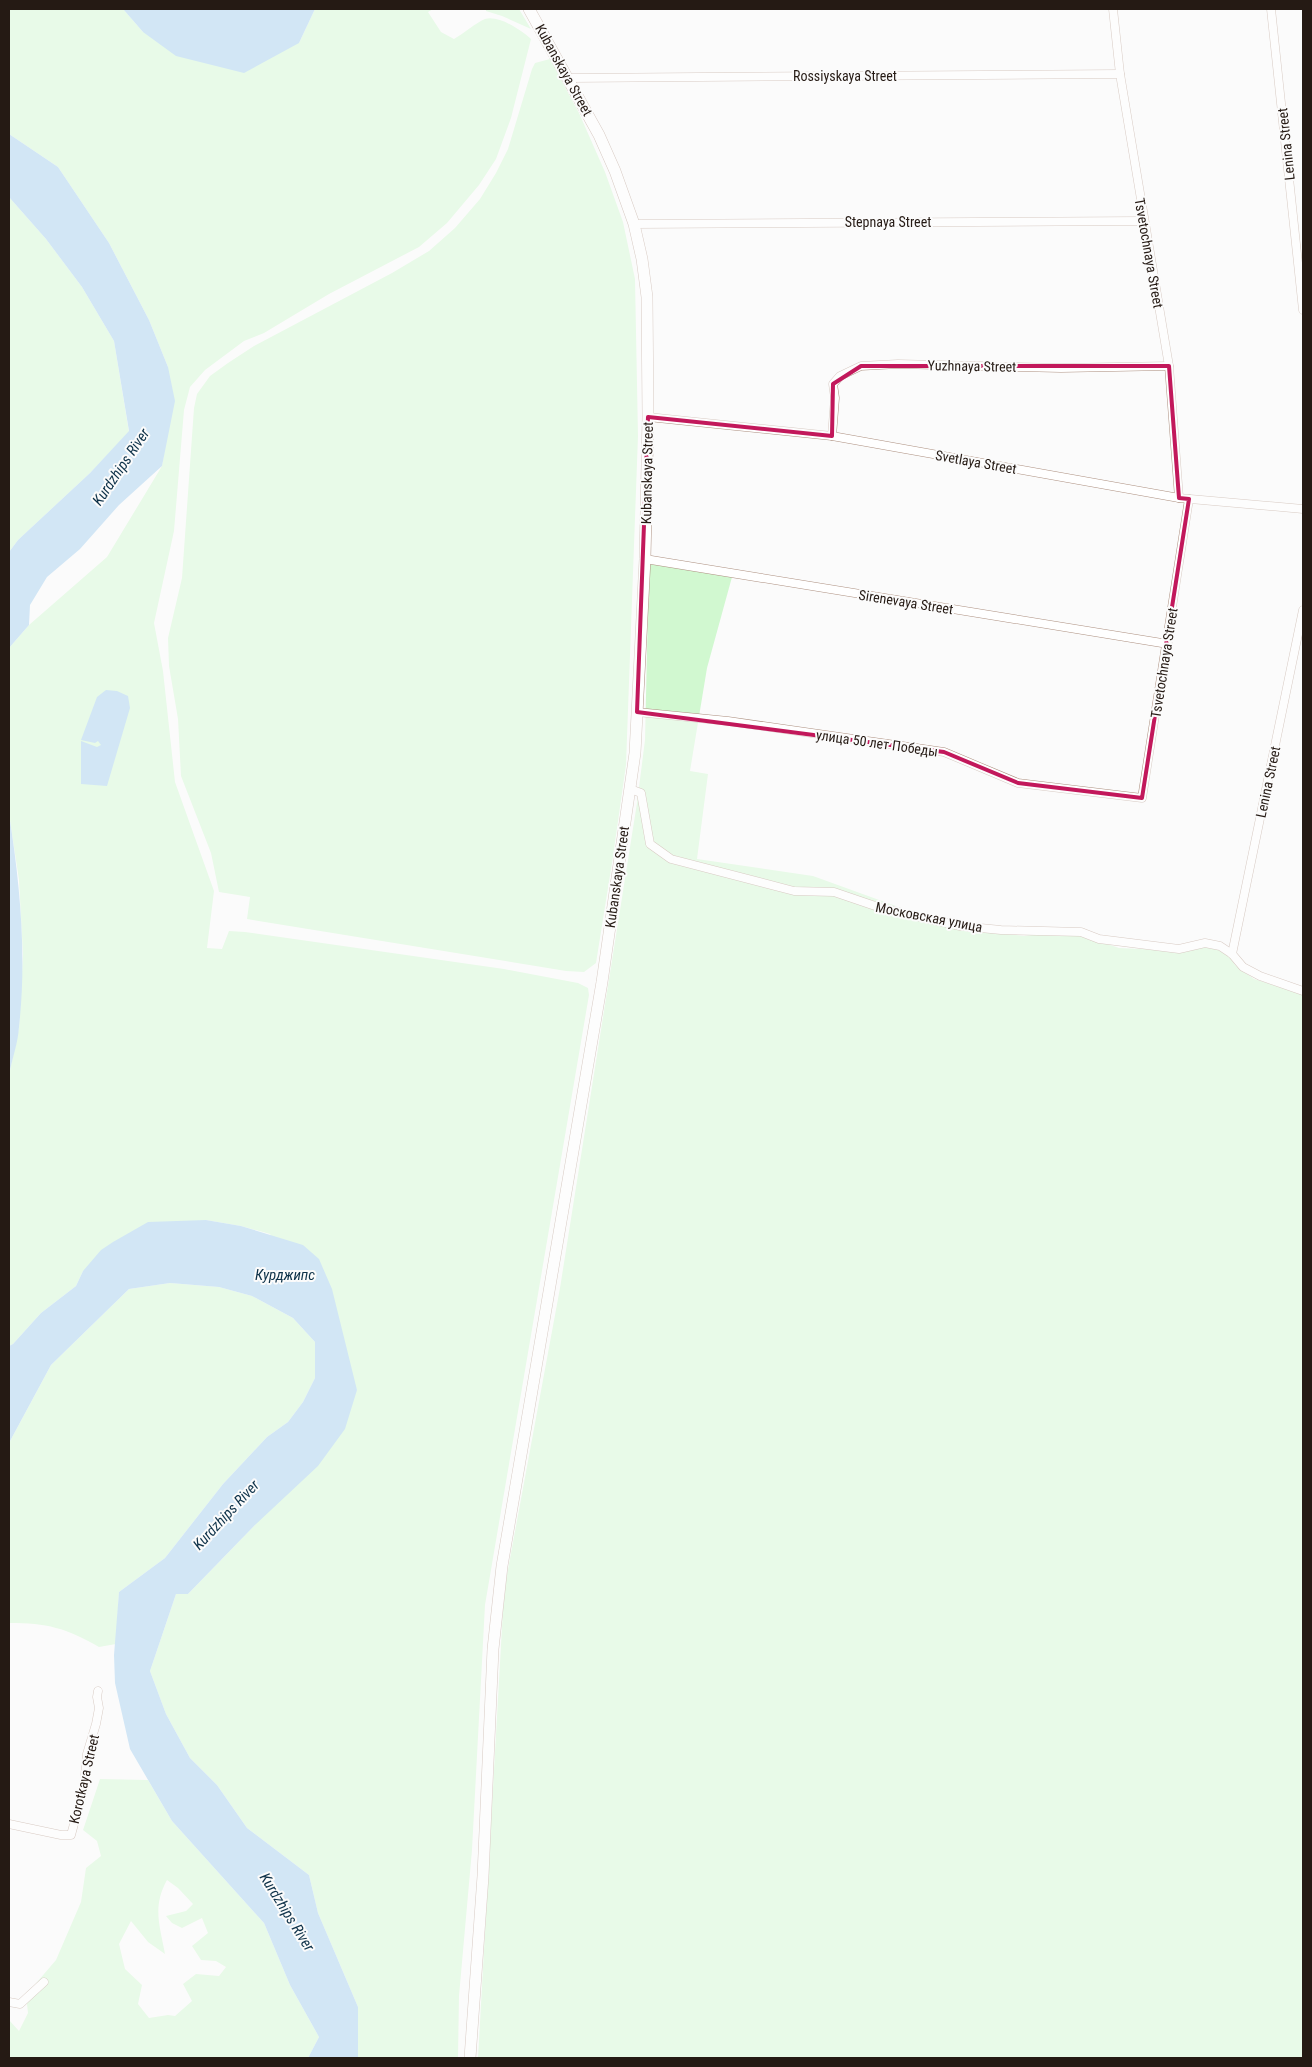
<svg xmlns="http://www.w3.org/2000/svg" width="1312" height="2067" font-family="'Roboto Condensed',sans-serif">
<rect width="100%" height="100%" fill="#fbfbfb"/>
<g fill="#d1f8d0" fill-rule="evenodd">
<path d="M9,9h114l20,23 156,11 16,-34h118l-5,3 13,20 13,7c9,-5 23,-17 31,-20 14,-4 36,11 46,20l-20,79 -15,41 -17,26 -32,38 -28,24 -90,47 -65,39 -20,8 -39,29 -15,17 -6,23 -10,121 -20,92 9,48 12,111 39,109 -7,57 15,1 7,-18 16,1 259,37 74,14 10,5 1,7 -104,610 -13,245 -13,146 -1,62h-100v-51l-40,-94 -9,-38 -62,-47 -30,-43 -27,-27 -24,-44 -16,-43 26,-77h12l67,-69 102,-135 -87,-156 -29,-8 -35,-6 -123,51 -7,15 -35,27 -28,31 -4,2v-271l10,-47 4,-73 -4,-75 -10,-66v-166l20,-23 78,-68 55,-91 5,-30 1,-69 -19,-47 -40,-77 -51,-76 -49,-33z"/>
<path d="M486,9h33l12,20 -29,-13 -16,-5z"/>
<path d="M550,59l29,54 26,59 18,50 12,57 3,157 -12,329 -14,98 -16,100 -12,9 -18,-1 -319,-52 3,-22 -31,-5 -8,-39 -30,-77 -3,-57 -9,-53 -1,-28 14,-60 12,-170 3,-14 13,-18 18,-13 26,-17 138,-73 37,-22 26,-23 25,-29 16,-26 12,-24 24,-80 3,-6z"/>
<path d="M9,197l37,42 36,48 32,54 15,91 -39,41 -72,67 -9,12z"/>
<path d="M649,563l83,14 -25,91 -17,103 18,3 -11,85 116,17 91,33 54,12 2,7 64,8 23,-3 37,3 35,12 64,3 20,-4 17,3 7,3 8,12 19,14 49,15v1064h-825l26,-467 56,-303 77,-485 8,-63z"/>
<path d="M170,1283l49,4 33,9 41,22 22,24v36l-12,24 -15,20 -21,15 -44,47 -58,74 -46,34 -3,52 -17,3c-33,-19 -52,-24 -90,-24v-180l42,-78 78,-76z"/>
<path d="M100,1779l48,1 24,41 92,102 26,62 29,52 -11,21h-299v-38l10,11 9,-18 -2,-18 30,-35 25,-58 5,-34 15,-12 -4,-15 -14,-11zM167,1880l11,8 15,16 -7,7 -20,5 6,7 10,5 20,-10 6,15 -16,13 9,14 15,1 10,6 -7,9 -23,-2 -13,10 9,17 -17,15 -7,-1 -19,3 -11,-14 4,-19 -17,-16 -6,-25 12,-23 17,21 17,12c-5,-28 -13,-47 2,-74z"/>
</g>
<g fill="#9fcdee">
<path d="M123,9h192l-16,34 -55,30 -68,-17 -33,-24z"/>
<path d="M9,134l49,33 51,76 40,77 19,47 7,34 -13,65 -43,39 -39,44 -33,28 -17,28 -1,20 -20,23v-96l9,-12 72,-67 39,-42 -15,-90 -32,-54 -36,-48 -37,-42z"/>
<path d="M106,690l11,1 11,5 2,12 -23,78 -26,-2v-43l16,6 4,-2 -3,-4 -3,2 -14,-3 16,-43z"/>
<path d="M9,814c11,70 18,141 10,213 -1,16 -7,32 -10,48z"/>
<path d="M206,1220l35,6 62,19 16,14 13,30 25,101 -12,39 -27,37 -63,59 -67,69h-12l-26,77 16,43 24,44 27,27 30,43 62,47 9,38 40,94v51h-50l11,-21 -29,-52 -26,-62 -92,-102 -42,-72 -15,-66 -1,-28 5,-63 46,-34 58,-74 44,-47 21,-15 15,-20 12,-24v-36l-22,-24 -41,-22 -33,-9 -49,-4 -41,6 -78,76 -42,78v-97l4,-2 28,-31 35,-27 7,-15 18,-21 12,-8 35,-20z"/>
</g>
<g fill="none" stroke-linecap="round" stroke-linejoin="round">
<defs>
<g id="minor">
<path d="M1113,9l7,65 49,292 10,132"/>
<path d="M1271,9l32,301"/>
<path d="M569,78l551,-4"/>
<path d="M634,224l509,-3"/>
<path d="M648,417l184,19 347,62 124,11"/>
<path d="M832,436l3,-38 -2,-14 7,-8 21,-10 37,-2 163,4 108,-2"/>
<path d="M645,559l523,85"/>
<path d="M637,712l91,9 216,31 74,31 124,15 47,-299"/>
<path d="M630,789l11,4 9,51 21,15 123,32 40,1 47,16 79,18 41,4 80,2 18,7 80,10 26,-6 15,3 12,8 11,13 17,9 43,15"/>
<path d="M1232,954l71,-344"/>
<path d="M9,1824l52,11h10l13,-48 3,-33 9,-30 3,-16 -2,-11 1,-6"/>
<path d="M9,2002l11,2 24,-22"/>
</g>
<path id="secondary" d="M470,2058l13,-182 10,-227 9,-83 100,-584 33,-229 10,-194 3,-142 -1,-120 -5,-38 -8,-35 -19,-53 -16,-36 -70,-126"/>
</defs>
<use href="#minor" stroke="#ad9080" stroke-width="9"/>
<use href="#secondary" stroke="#ad9080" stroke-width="12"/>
<use href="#minor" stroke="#fff" stroke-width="8"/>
<use href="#secondary" stroke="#fff" stroke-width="11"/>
</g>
<path d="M0 0H1312V2067H0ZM861,366h308l10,132 10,1 -47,299 -124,-15 -74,-31 -307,-40 11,-295 184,19 1,-52z" fill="#fbfbfb" fill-opacity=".55" fill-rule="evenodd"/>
<path fill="none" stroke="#c2185b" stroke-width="4" stroke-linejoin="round" d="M861,366h308l10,132 10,1 -47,299 -124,-15 -74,-31 -307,-40 11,-295 184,19 1,-52z"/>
<g text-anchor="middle" stroke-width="4" stroke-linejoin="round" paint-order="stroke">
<g font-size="14" fill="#251a14" stroke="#fbfbfb">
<text transform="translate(564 70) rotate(61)" y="5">Kubanskaya Street</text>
<text x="845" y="81">Rossiyskaya Street</text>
<text transform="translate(1286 144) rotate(-96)" y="5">Lenina Street</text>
<text x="888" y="227">Stepnaya Street</text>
<text transform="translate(1149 253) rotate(80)" y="5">Tsvetochnaya Street</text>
<text transform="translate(972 366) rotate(1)" y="5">Yuzhnaya Street</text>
<text transform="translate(976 462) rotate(10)" y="5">Svetlaya Street</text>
<text transform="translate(647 473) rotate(-89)" y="5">Kubanskaya Street</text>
<text transform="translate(906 602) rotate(9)" y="5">Sirenevaya Street</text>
<text transform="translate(1164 663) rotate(-81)" y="5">Tsvetochnaya Street</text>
<text transform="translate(877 743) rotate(8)" y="5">улица 50 лет Победы</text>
<text transform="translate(1268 782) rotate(-78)" y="5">Lenina Street</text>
<text transform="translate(617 877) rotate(-82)" y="5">Kubanskaya Street</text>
<text transform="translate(929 917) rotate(11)" y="5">Московская улица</text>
<text transform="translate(84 1779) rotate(-77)" y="5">Korotkaya Street</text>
</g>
<g font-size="15" font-style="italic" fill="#0e3249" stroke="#fbfbfb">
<text transform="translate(121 467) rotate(-56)" y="5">Kurdzhips River</text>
<text x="285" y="1280">Курджипс</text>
<text transform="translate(226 1515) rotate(-47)" y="5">Kurdzhips River</text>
<text transform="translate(287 1912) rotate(58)" y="5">Kurdzhips River</text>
</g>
</g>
<rect width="1312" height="2067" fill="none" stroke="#251a14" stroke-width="20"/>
</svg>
